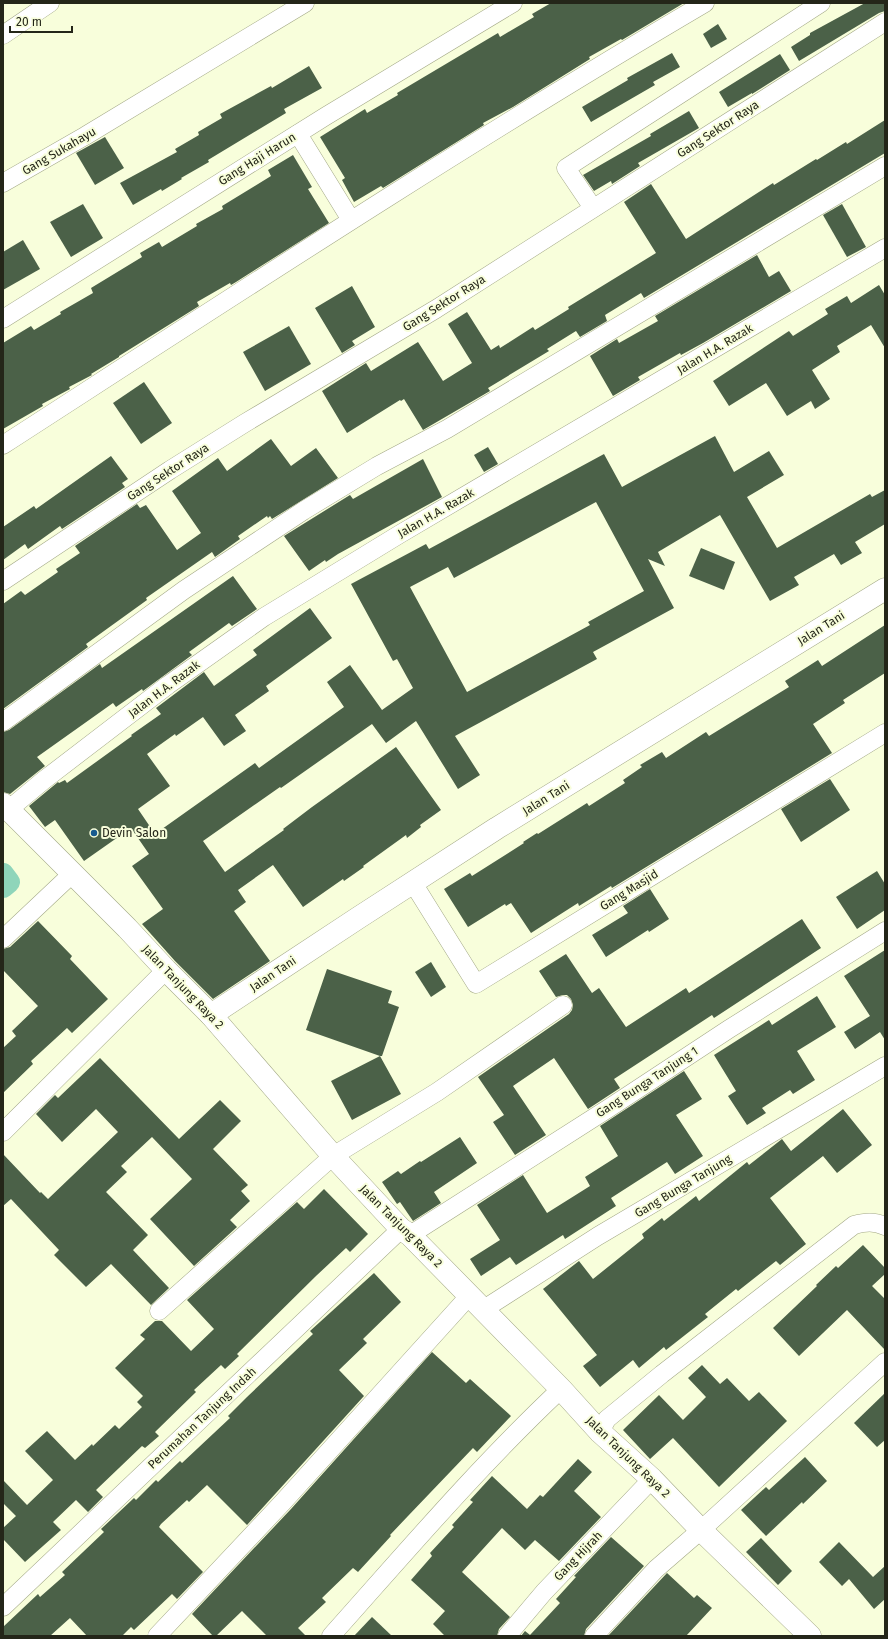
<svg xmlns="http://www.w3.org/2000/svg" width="888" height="1639" font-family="'Fira Sans',sans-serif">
<rect width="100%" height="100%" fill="#f8fedb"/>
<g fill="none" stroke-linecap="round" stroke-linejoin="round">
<path stroke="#8fd5ba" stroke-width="22" d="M3,874l6,8 -6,5"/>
</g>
<g fill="#4b6148" fill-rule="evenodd">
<path d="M551,3h133l-62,37 -1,-1 -32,18 1,2 -77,48 -30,16 1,2 -101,63 -2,-2 -27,16 -12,-22 3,-2 -25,-41 45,-28 2,4 31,-18 -1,-2 101,-60 2,4 34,-20 -2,-3z"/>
<path d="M865,3h20v8l-6,2 -80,48 -8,-14 19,-12v-2z"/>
<path d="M718,24l9,15 -16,9 -8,-14z"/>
<path d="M672,53l8,14 -27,15 2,3 -64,37 -9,-15 46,-27 -1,-2z"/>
<path d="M780,54l10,16 -38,24v-1l-24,14 -9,-15z"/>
<path d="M309,66l13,22 -38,21 2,4 -78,47 1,2 -28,16 1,1 -20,12 -1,-2 -28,16 -13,-22 57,-31 -2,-3 24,-14 -1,-3 24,-14 -2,-4 51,-28 1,2z"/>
<path d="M689,111l10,17 -61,35 2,3 -28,18 -1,-3 -17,10 -11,-16 68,-39 -1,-2z"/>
<path d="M885,120v33l-241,145 -3,-5 -36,22 2,6 -27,16 -4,-6 -29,18 2,2 -61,37 2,3 -67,39 -19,-31 -3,2 -1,-1 -53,33 -25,-42 44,-28 5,8 47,-29 25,39 29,-18 -24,-39 19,-12 24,38 8,-5 1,3 33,-21 2,3 34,-21 -1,-2 88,-54 -32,-51 27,-18 35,55 87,-56 1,2 42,-26 1,1 29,-18 1,2z"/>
<path d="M105,137l19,31 -29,17 -19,-32z"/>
<path d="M293,155l19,32 -4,2 21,34 -93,59 -5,3 -1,-2 -33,19 2,4 -80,50v1l-28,17 1,1 -23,12 1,2 -28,15 1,2 -40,23v-86l28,-17 3,4 27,-16 -1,-2 33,-19 -2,-5 51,-31 -2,-4 19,-11 3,5 35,-21 -1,-2 27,-15 -1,-3 49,-30 -3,-6z"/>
<path d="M83,204l20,34 -32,19 -21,-35z"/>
<path d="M842,204l24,43 -19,10 -24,-42z"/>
<path d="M23,240l17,29 -37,21v-38z"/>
<path d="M757,255l12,22 10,-6 12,20 -88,52 -22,12 -1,-2 -42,24 2,3 -27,16 -23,-40 27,-17 2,4 39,-22 -3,-5z"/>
<path d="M879,285l6,10v53l-14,-23 -34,21 3,6 -28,18 18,29 -15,10 -4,-8 -24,15 -21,-33 -37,23 -16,-25 76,-50 4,5 35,-22 -3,-5 22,-13 4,7z"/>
<path d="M352,286l23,41 -23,14 3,4 -13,8 -27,-45z"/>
<path d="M289,326l22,38 -46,27 -22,-39z"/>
<path d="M144,382l28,41 -31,21 -28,-41z"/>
<path d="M715,436l19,36 35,-21 15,24 -37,22 30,51 93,-54 2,3 13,-7v34l-30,18 7,11 -21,12 -7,-11 -40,23 5,8 -29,16 -50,-86 -62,37 7,14 -17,-7 26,49 -81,44 4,7 -142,77 25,39 -22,14 -42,-68 -30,22 -14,-19 -91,64 -1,-1 -77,54 22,31 59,-42 -1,-1 29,-22 84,-60 45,63 -21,15 1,2 -14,11 -1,-3 -43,31 1,1 -20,14 -1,-2 -40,28 -30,-42 -35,25 8,12 -12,9 36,50 -57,38 -38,-38 -33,-37 21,-15 -31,-43 17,-12 -18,-26 -47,33 -29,-41 -10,7 -16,-21 29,-24 1,1 6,-3 2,3 65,-47 -1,-1 30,-21 -5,-6 48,-36 10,14 43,-31 -4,-5 57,-42 22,30 -66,48 3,5 -34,24 11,16 -22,15 -21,-29 -27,19 -1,-2 -28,20 23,32 -32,23 17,25 100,-71 4,5 85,-61 -17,-25 23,-17 32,45 31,-22 -16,-29 -4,2 -42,-77 75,-40 3,5 175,-95 18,33zM596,502l48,89 -56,31 2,3 -123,67 -57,-105 38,-20 6,11z"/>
<path d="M271,439l20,27 25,-18 22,30 -66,41 -2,-3 -2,2 -1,-2 -29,20 2,3 -25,18 -3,-5 -66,46 1,2 -61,44 2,3 -85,62v-105l18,-13 4,4 33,-23 -2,-3 24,-16 -5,-7 62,-42 3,4 6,-3 31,45 24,-17 -29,-42 46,-33 9,13z"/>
<path d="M488,447l10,17 -14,8 -10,-17z"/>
<path d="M111,456l17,23 -6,4 3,4 -63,42 -2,-3 -32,23 -3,-5 -22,16v-33l31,-21 2,3z"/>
<path d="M423,459l19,38 -104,57 -12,8 -1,-2 -16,11 -25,-35 66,-41 3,4z"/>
<path d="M701,548l34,14 -11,28 -35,-14z"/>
<path d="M233,576l24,33 -25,17 -3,-3 -40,29 3,3 -49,36 -1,-2 -26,18 -3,-4 -76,54 8,9 -35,28 -7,-2v-60l6,-2 91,-66 2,4z"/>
<path d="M885,625v48l-42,27 2,3 -32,21 19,29 -220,135 -1,-2 -32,20 -1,-3 -47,30 -20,-30 -5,3 -1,-2 -37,23 -24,-38 26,-16 2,3 52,-33 -1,-1 14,-9 1,1 49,-31 2,3 36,-23 -2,-3 19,-13 -2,-2 22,-13 4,6 40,-26 3,4 80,-49 -4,-6 33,-21 4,6z"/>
<path d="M830,779l20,31 -49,32 -20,-33z"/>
<path d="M877,871l8,13v26l-28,19 -21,-32z"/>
<path d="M650,889l19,30 -20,13 -1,-2 -42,27 -14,-22 36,-22 -5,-7z"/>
<path d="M802,919l19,29 -107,70 -2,-3 -98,64 6,9 -32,21 -34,-51 -41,28 33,49 -31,20 -22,-33 11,-7 -26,-38 91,-63 3,-4 1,-5 -2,-6 -4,-4h-4l-7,2 -17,-26 27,-17 26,39 7,-5 27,39 60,-39 3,5z"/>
<path d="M38,921l34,35 -2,3 38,40 -36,34 -5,-5 -36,33 2,3 -30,29v-45l13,-12 -4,-5 26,-25 -35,-36v-21l7,-2z"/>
<path d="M885,950v90l-5,-8 -25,17 -11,-17 26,-16 -26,-40z"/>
<path d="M431,962l15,25 -15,10 -16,-25z"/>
<path d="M327,969l65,22 -4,12 11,4 -17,49h-2l21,38 -49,26 -21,-39 49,-25 -74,-26z"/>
<path d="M817,996l19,31 -39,24 18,29 -22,14 -3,-4 -28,18 4,5 -19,12 -19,-29 8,-5 -22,-36 55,-35 3,5z"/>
<path d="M100,1058l79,81 41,-39 21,21 -28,28 35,36 -7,6 9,10 -20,19 7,7 -43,39 -44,-47 42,-40 -40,-42 -31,29 6,6 -21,20 42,43 -15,15 36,38 -18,17 -40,-41 -25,23 -32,-32 5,-5 -48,-51 -8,7v-52l37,39 1,-1 7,7 70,-67 -22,-23 -34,33 -26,-28 19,-19 3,3z"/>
<path d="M684,1071l18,28 -26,16 27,41 -28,18 -8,-12 -56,36 5,8 -51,33 -2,-4 -47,30 -6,-8 -29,19 -11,-17 30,-19 -23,-35 46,-30 24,38 43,-27 -5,-9 33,-21 -18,-30z"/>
<path d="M843,1109l29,36 -35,28 -14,-17 -53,42 36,46 -26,21 -4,-4 -38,30 -2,-2 -31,25 3,3 -42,33 -2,-3 -25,21 -6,-8 -33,27 -17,-21 14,-11 -54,-66 36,-28 14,18 51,-41 -2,-4 20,-16 2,3 32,-25 3,5 48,-39 2,3 33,-26 9,12z"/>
<path d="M460,1137l17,26 -43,29 7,11 -28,18 -13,-19 -3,2 -15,-22 16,-11 3,3 19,-13 1,1z"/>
<path d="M324,1189l44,45 -18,18 -4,-4 -30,28 -79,78 2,2 -14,13 -4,-4 -27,25 2,2 -41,40 4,4 -14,12 -3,-2 -46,44 7,7 -15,15 -12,-12 -23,22 8,8 -36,32 -22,-23v-11l13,-12 -13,-13v-23l24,25 26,-25 -28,-29 22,-20 28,29 17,-16 1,2 22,-21 4,4 23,-22 -5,-5 6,-6 -28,-28 30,-29 -5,-4 15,-14h7l29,30 23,-22 -27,-29 110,-98 7,7z"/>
<path d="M863,1245l22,23v6l-13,12 13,13v51l-38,-40 -48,46 -26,-28 44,-42 -1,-1 20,-19 2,2z"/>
<path d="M374,1273l27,29 -38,37 4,4 -28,27 25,26 -117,129 -40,-40 -18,17 -2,-2 -26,24 -2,3 44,45 -26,27 -5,-5 -38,36 -3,-3 -9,9h-35l-17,-18 -20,18h-47v-9l35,-33 2,3 25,-22 -3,-3 42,-40 -3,-3 33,-31 2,2 20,-20 2,2 22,-21 2,2 48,-45 -2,-2 19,-19 66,-63 -3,-3z"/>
<path d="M432,1352l34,31 4,-4 41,37 -34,36 -4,-4 -65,68 -18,19 1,1 -33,36 -5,-4 -31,30 4,4 -28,26 8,8h-39l-25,-25 -26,25h-3l-21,-22 99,-105z"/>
<path d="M702,1365l18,19 7,-6 22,23 10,-9 28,29 -68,66 -46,-49 -23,21 -27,-29 36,-35 24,25 23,-23 -18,-19z"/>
<path d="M885,1393v47l-8,7 -23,-24z"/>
<path d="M805,1457l22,24 -24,23 -1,-2 -36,34 -25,-26 25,-23 3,3z"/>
<path d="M578,1459l14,13 -18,19 27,26 -42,44 -24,-21 -10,10 -23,-22 -40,44 48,45 -11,12 -2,7h-52l-12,-12 12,-13 -34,-31 21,-24 -2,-3 24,-26 -2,-2 21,-23 -3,-2 22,-24 35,33 13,-14 3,2z"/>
<path d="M611,1537l33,29 -58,63 -2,7h-63l4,-5 5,4 30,-32 -4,-4 20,-22 -2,-1z"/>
<path d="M761,1538l31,33 -14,14 -32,-33z"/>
<path d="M839,1542l34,35 12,-11v33l-11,10 -25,-30 -7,7 -23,-24z"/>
<path d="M667,1573l27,25 3,-3 15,13 -26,28h-78z"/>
<path d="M372,1617l20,19h-38z"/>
</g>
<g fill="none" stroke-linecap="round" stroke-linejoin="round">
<defs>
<g id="minor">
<path d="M3,35l47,-32"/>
<path d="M298,134l53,86"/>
<path d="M3,183l82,-47 220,-133"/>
<path d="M593,208l-27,-40 255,-165"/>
<path d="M3,319l323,-203 187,-113"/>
<path d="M3,445c232,-150 464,-302 702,-442"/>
<path d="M3,581l167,-111 75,-47 191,-114 449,-287"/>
<path d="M3,722l181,-132 119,-79 74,-45 70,-37 438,-263"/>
<path d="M8,810l36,-30 124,-95 96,-68 136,-83 485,-286"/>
<path d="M413,883l63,101 409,-251"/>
<path d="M3,939l70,-66"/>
<path d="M3,1132l163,-162"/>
<path d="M410,1235l199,-127 120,-79 156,-98"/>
<path d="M484,1309l114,-73 287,-170"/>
<path d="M159,1311l174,-155 104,-64 126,-87"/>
<path d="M600,1432l7,-13 55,-45 192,-149c11,-3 20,-4 31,1"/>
<path d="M3,1607l398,-378"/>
<path d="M157,1636l126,-134 187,-207"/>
<path d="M331,1636c75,-84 148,-170 230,-247"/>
<path d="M507,1636l37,-44 108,-113"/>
<path d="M594,1636l62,-67 45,-39 184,-168"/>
</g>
<g id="tertiary">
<path d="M3,804l124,124 39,42 45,45 122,141 68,73 9,6 151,154 39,43 52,47 49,51 109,106"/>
<path d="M211,1015l147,-97 139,-90 388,-239"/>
</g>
</defs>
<use href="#minor" stroke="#a3a887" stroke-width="19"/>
<use href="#tertiary" stroke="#a3a887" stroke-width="23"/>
<use href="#minor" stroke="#fff" stroke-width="18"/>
<use href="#tertiary" stroke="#fff" stroke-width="22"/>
</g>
<circle fill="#175a8f" stroke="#f8fedb" stroke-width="1.5" cx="94" cy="833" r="4"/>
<g text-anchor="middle" stroke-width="4" stroke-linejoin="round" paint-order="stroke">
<g font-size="12" fill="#242619" stroke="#f8fedb">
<text transform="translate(718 129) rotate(-33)" y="4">Gang Sektor Raya</text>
<text transform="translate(59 151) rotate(-30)" y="4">Gang Sukahayu</text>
<text transform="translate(257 159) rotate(-32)" y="4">Gang Haji Harun</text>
<text transform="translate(444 303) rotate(-32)" y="4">Gang Sektor Raya</text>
<text transform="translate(715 349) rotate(-31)" y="4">Jalan H.A. Razak</text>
<text transform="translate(168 472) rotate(-33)" y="4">Gang Sektor Raya</text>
<text transform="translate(436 513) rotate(-30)" y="4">Jalan H.A. Razak</text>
<text transform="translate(821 628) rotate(-32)" y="4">Jalan Tani</text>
<text transform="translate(164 689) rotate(-37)" y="4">Jalan H.A. Razak</text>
<text transform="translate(546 798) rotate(-32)" y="4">Jalan Tani</text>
<text transform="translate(629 890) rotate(-32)" y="4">Gang Masjid</text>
<text transform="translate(273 974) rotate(-34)" y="4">Jalan Tani</text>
<text transform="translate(183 987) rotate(46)" y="4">Jalan Tanjung Raya 2</text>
<text transform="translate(647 1082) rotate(-33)" y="4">Gang Bunga Tanjung 1</text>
<text transform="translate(683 1186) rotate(-31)" y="4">Gang Bunga Tanjung</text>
<text transform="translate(401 1226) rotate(45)" y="4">Jalan Tanjung Raya 2</text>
<text transform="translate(202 1418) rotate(-43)" y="4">Perumahan Tanjung Indah</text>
<text transform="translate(628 1457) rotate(44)" y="4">Jalan Tanjung Raya 2</text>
<text transform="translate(578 1556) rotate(-46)" y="4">Gang Hijrah</text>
</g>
<g font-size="12" fill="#242619" stroke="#f8fedb" text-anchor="start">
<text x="102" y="837">Devin Salon</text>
</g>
</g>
<rect width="888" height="1639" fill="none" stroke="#242619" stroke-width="8"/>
<path d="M10 26v6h62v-6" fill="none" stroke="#242619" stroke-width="2"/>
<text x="16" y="26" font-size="12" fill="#242619" stroke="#f8fedb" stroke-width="3" paint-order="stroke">20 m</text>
</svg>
